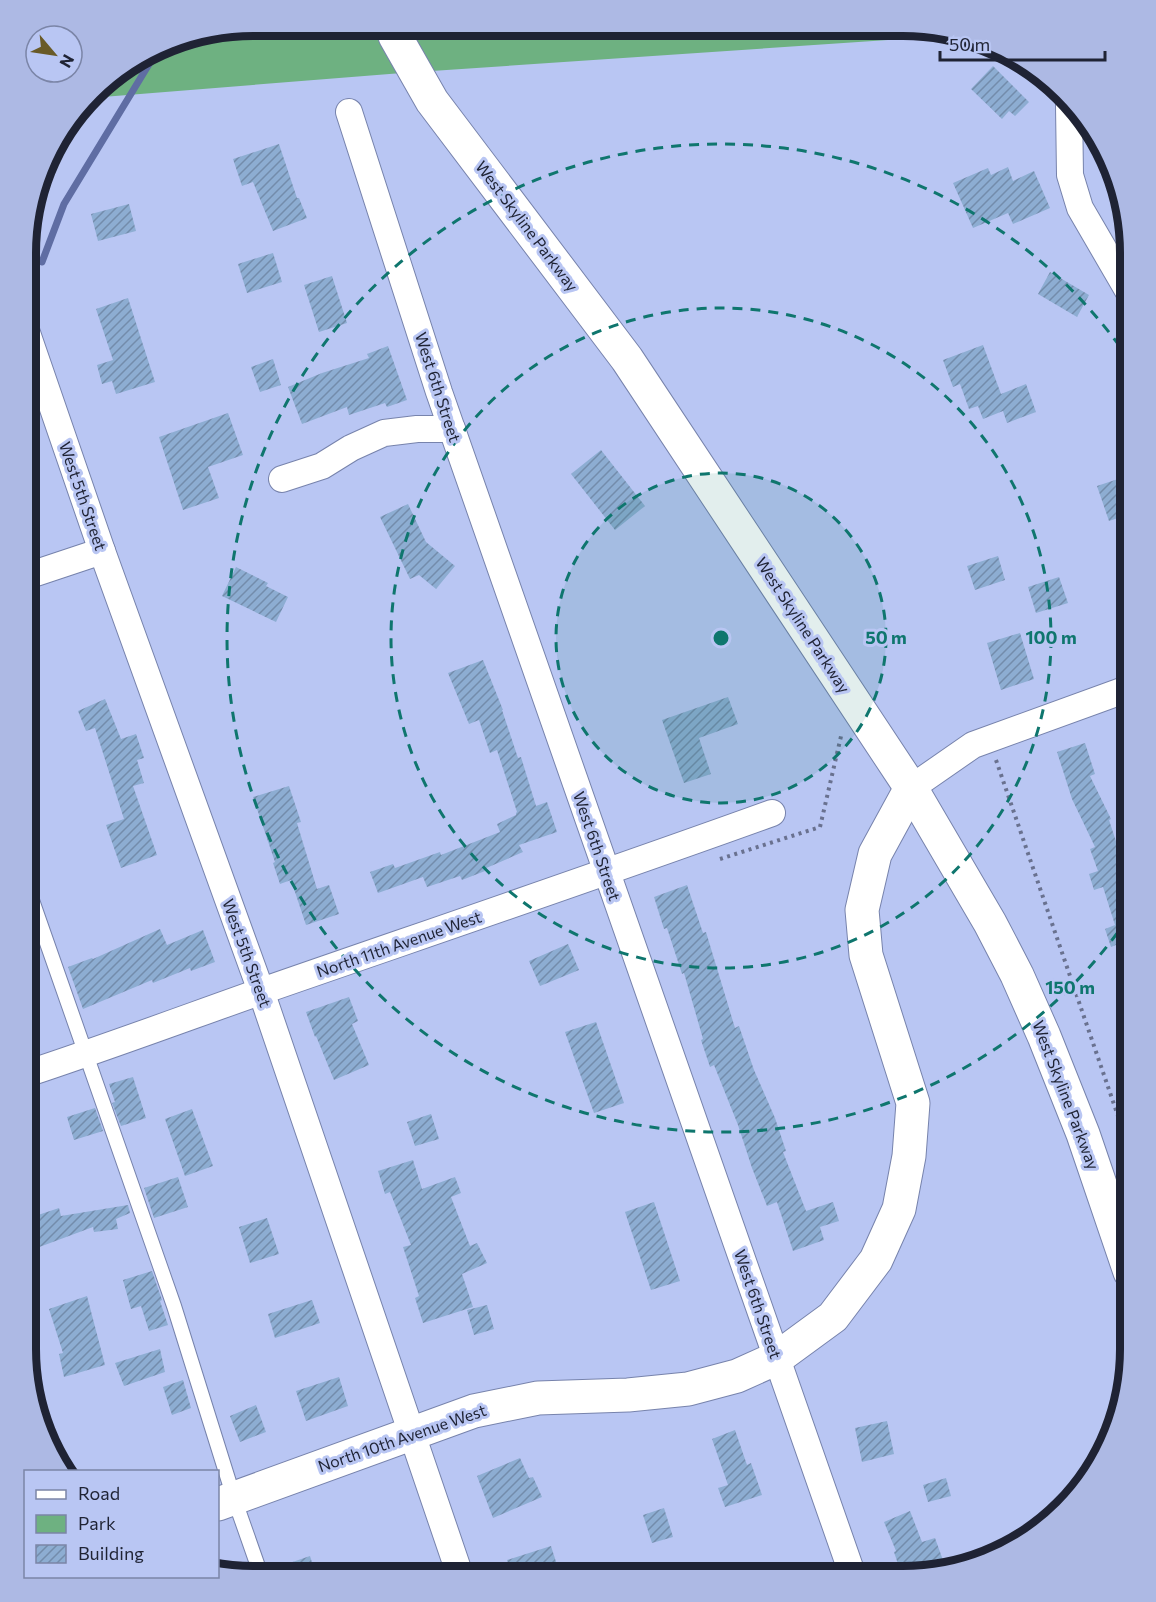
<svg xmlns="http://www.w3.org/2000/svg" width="1156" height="1602" font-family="Commissioner,sans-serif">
<defs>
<pattern id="building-hatch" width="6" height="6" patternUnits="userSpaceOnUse" patternTransform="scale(1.5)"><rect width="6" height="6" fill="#8dadd2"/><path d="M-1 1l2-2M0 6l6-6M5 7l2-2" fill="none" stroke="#738cab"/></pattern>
</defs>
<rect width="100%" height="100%" fill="#b9c6f3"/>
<path fill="#6eb181" d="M253,26l680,1 29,8 -560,38 -312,25 13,-16 76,-44z"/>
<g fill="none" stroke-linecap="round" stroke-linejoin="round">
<path stroke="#5f6da3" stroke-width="7" d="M42,262l22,-58 93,-153"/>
</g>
<g fill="url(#building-hatch)">
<path d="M993,66l36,36 -14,14 -6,-5 -7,8 -31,-30z"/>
<path d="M279,144l18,54h2l8,20 -34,13 -20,-49 -11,4 -9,-27z"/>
<path d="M1008,167l5,14 21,-10 16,37 -37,16 -5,-11 -35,15 -20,-45 35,-15 3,7z"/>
<path d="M129,204l7,27 -38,10 -7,-27z"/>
<path d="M273,253l9,29 -35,11 -9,-29z"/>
<path d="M1050,272l39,23 -12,22 -39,-23z"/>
<path d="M332,276l15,47 -28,9 -15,-47z"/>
<path d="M128,298l27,84 -39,12 -4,-13 -10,3 -5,-19 16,-5 -17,-51z"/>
<path d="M983,345l18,49 25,-10 10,28 -29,11 -4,-12 -20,8 -5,-13 -9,3 -9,-25 -7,3 -10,-27z"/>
<path d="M388,346l19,54 -20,7 -2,-4 -36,12 -2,-8 -45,17 -14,-37 34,-14 47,-15 -2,-4z"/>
<path d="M273,359l8,26 -21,7 -9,-25z"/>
<path d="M228,413l15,42 -35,12 11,31 -36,12 -24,-73z"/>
<path d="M601,450l44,56 -30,24 -44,-56z"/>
<path d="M1130,475v39l-21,7 -12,-35z"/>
<path d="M408,504l18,38 29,24 -19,23 -17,-14 -9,4 -30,-62z"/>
<path d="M998,556l7,24 -30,10 -8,-24z"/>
<path d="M236,567l32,16 -2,3 22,11 -12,25 -54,-26z"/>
<path d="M1059,577l9,26 -32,10 -8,-26z"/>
<path d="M1020,633l14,46 -33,11 -14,-47z"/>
<path d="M483,660l20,50h-1l16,48 3,-1 15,49 11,-4 10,30 -38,13 4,7 -39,17 1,2 -23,9 -2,-4 -33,11 -4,-10 -45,16 -8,-21 23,-8 2,4 45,-16 1,3 59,-23 -3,-8 19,-9v-2l1,-1 -20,-62 -7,3 -11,-33 -10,4 -21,-51z"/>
<path d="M728,697l10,27 -39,14 12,36 -27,9 -22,-63z"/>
<path d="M105,699l16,40 15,-5 8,24 -7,2 7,23 -11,3 24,69 -36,13 -15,-43 18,-6 -29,-91 -9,3 -8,-20z"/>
<path d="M1085,743l10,31 -5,2 21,43 -2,1 21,64v76l-4,1 -5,-18 -10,4 -6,-18 10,-4 -12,-38 -9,3 -5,-16 9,-3 -8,-22 5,-2 -23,-48 -15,-47z"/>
<path d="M289,786l12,36 -4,1 20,66 12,-4 10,29 -33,11 -15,-45 -11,4 -7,-21 2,-1 -22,-65z"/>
<path d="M687,885l16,48 3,-1 29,96 4,-2 15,44 21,48 11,33 -3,1 23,59 27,-9 6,19 -19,6 4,13 -31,11 -16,-49 -10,4 -15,-38 -14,-43 -24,-60 -4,2 -9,-27 2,-1 -19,-66 -2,1 -15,-46 -3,1 -10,-32z"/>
<path d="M160,929l7,16 36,-15 12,32 -24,9 -1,-3 -37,15 -1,-3 -69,29 -15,-42 24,-9 1,1z"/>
<path d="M568,944l11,26 -39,16 -11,-25z"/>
<path d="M349,997l9,24 -6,3 17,41 -35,15 -18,-44 -1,1 -9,-25z"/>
<path d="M596,1022l28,81 -30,10 -29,-81z"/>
<path d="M133,1077l13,41 -25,8 -9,-23 3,-1 -6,-18z"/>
<path d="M95,1108l8,23 -29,9 -7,-23z"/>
<path d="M192,1109l21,57 -28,10 -20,-57z"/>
<path d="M431,1114l8,25 -24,7 -8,-24z"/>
<path d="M413,1160l9,29 33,-12 6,16 -10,4 19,49 7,-3 10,20 -25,11 11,33 -50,16 -8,-25 4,-2 -16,-49 8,-2 -21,-53 -5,2 -7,-23z"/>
<path d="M178,1177l10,30 -34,11 -10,-30z"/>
<path d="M654,1202l26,79 -29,9 -26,-78z"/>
<path d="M128,1205l2,8 -14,6 2,10 -24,3 -1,-5 -67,25v-33l33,-11 2,8z"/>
<path d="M267,1218l12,36 -29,9 -11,-36z"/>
<path d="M152,1271l10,29 -2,1 8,24 -19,6 -8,-25 -10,3 -8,-29z"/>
<path d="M87,1296l18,69 -41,12 -5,-23 4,-1 -14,-44z"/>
<path d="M312,1300l8,23 -45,15 -7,-24z"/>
<path d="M487,1305l7,24 -20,6 -7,-25z"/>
<path d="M160,1349l5,23 -41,14 -9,-23z"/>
<path d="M339,1377l9,29 -42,15 -10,-30z"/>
<path d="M183,1380l8,28 -19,7 -9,-28z"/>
<path d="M256,1405l10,27 -26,10 -10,-26z"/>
<path d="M887,1421l7,33 -32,8 -7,-34z"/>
<path d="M735,1430l12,35 4,-2 11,32 -37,12 -7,-19 10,-3 -16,-46z"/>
<path d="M520,1458l9,20 4,-1 9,20 -49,21 -16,-42z"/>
<path d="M946,1478l5,18 -23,6 -5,-17z"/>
<path d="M664,1508l9,29 -21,6 -9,-28z"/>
<path d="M910,1511l12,31 13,-4 9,25 -42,13 -8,-24 2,-1 -12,-29z"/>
<path d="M551,1546l6,19 -30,10h-15l-5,-15z"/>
<path d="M310,1556l6,19h-46l-1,-5z"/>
</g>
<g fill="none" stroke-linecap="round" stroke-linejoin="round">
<defs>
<path id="lane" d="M26,883l148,423 60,192 27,77"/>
<g id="street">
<path d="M1069,106l1,69 10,33 50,86"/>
<path d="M349,112l90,280 414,1184"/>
<path d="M27,333l75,218 159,440 199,584"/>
<path d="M282,479l40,-13 29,-18 33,-15 33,-4h35"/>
<path d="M27,576l75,-25"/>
<path d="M911,788l62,-43 157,-57"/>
<path d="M26,1074c79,-26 157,-55 236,-83 170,-59 341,-117 510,-178"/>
</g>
<g id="secondary">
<path d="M394,26l1,10 37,65 195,258 284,429 79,135 27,52 27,61 39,98 47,138"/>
<path d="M218,1504l256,-93 64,-13 90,-3 60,-6 49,-13 40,-18 56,-41 43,-57 23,-51 10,-53 4,-53 -47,-148 -4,-45 13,-56 36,-66"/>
</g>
</defs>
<use href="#lane" stroke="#7783ac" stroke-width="16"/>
<use href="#street" stroke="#7783ac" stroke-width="28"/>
<use href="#secondary" stroke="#7783ac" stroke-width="35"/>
<g stroke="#69718f" stroke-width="4" stroke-dasharray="3 4.5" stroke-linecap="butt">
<path d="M996,760l134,391"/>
<path d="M720,859l100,-32 22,-95"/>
</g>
<use href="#lane" stroke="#fff" stroke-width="14"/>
<use href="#street" stroke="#fff" stroke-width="26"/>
<use href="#secondary" stroke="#fff" stroke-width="33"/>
</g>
<circle cx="721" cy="638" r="165" fill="#0f766e" fill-opacity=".12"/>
<g fill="none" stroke="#0f766e" stroke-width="3" stroke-dasharray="10 8">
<circle cx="721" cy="638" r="165"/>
<circle cx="721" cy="638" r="330"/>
<path d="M1128 918A494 494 0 1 1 1128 358"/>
</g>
<g text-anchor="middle" stroke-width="6" stroke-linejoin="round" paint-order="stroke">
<g font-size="16" fill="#1f2334" stroke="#b9c6f3">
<text transform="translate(527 226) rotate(53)" y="6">West Skyline Parkway</text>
<text transform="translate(438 387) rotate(72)" y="6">West 6th Street</text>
<text transform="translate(83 496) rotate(71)" y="6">West 5th Street</text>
<text transform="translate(803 625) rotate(57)" y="6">West Skyline Parkway</text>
<text transform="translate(597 846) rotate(71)" y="6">West 6th Street</text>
<text transform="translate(399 944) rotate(-19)" y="6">North 11th Avenue West</text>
<text transform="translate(247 953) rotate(70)" y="6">West 5th Street</text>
<text transform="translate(1066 1095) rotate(69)" y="6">West Skyline Parkway</text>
<text transform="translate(758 1304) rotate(71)" y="6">West 6th Street</text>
<text transform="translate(402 1438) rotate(-19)" y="6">North 10th Avenue West</text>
</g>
</g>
<path d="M0 0H1156V1602H0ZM253 36H903A217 217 0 0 1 1120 253V1349A217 217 0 0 1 903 1566H253A217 217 0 0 1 36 1349V253A217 217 0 0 1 253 36Z" fill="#adb9e4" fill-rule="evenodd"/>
<path fill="none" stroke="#1f2334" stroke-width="8" d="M253 36H903A217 217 0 0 1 1120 253V1349A217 217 0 0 1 903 1566H253A217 217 0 0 1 36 1349V253A217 217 0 0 1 253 36Z"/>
<circle cx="721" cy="638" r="9" fill="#0f766e" stroke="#b9c6f3" stroke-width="3"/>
<g font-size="18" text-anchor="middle" font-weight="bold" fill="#0f766e" stroke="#b9c6f3" stroke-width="6" stroke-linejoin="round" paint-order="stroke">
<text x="886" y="644">50 m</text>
<text x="1051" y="644">100 m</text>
<text x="1070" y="994">150 m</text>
</g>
<rect x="24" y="1470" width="195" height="108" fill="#b9c6f3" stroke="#7b85a7" stroke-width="1.5"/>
<rect x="36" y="1490" width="30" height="9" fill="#ffffff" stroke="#7b85a7" stroke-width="1.5"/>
<text x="78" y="1500" font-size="18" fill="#1f2334">Road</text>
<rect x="36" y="1515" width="30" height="18" fill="#6eb181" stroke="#7b85a7" stroke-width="1.5"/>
<text x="78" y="1530" font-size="18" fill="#1f2334">Park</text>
<rect x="36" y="1545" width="30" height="18" fill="url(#building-hatch)" stroke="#7b85a7" stroke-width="1.5"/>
<text x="78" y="1560" font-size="18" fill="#1f2334">Building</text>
<g transform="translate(54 54) rotate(119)"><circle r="28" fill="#b9c6f3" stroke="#7b85a7" stroke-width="1.5"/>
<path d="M0-4.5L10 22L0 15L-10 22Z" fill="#695a27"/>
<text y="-9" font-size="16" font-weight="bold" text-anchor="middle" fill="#1f2334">N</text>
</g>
<path d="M940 51v9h165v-9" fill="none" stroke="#1f2334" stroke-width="3"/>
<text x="949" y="51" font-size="18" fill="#1f2334" stroke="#b9c6f3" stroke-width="4.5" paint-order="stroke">50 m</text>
</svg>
